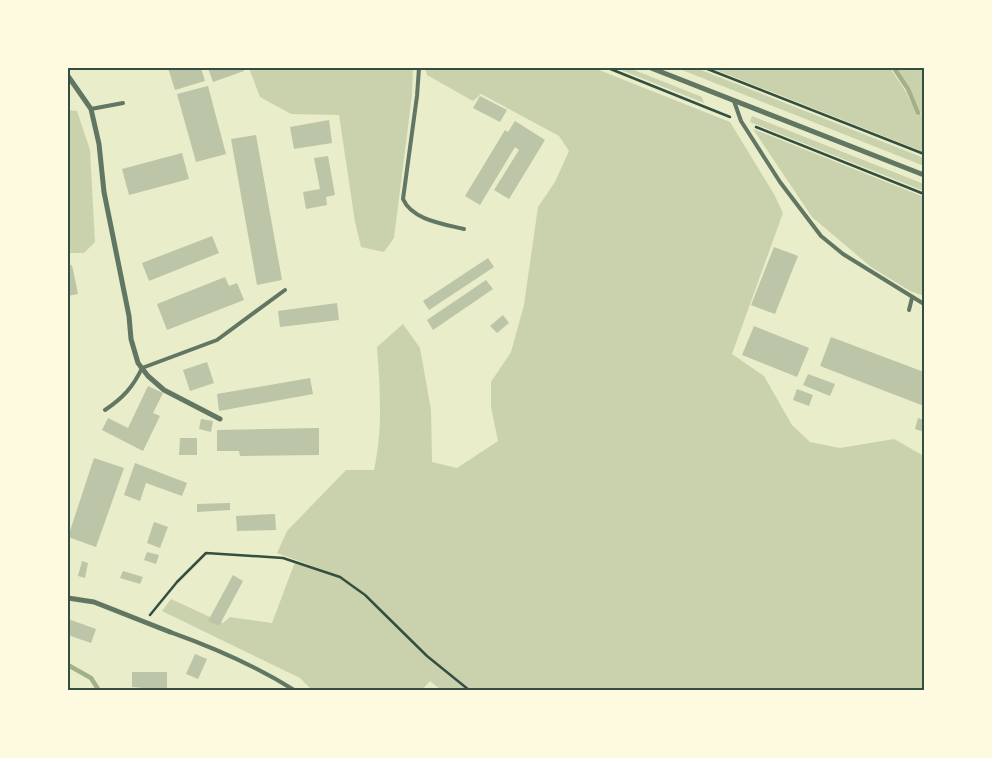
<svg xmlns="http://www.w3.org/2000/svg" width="992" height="758" font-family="'DM Sans',sans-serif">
<rect width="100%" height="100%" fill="#e9edc9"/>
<g fill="#cad2ad">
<path d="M249,68h164l-1,27 -18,143 -10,14 -23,-5 -6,-25 -16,-107 -48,-1 -31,-17z"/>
<path d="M425,68h169l136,54 44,72 9,19 -51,141 32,22 28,49 18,17 30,6 54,-9 28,16 2,4v231h-453l-43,-35 -73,-69 -15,-10 -63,-23 10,-22 59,-61h28c9,-41 6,-82 3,-123l26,-23 17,24 11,62 1,52 25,6 41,-27 -7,-34v-25l20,-30 13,-47 14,-98 17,-25 14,-31 -10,-15 -78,-42 -8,7 -46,-26z"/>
<path d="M616,68h13l73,29 2,6z"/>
<path d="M677,68h19l228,90v8z"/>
<path d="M711,68h179l16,24 11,24 4,-2 -12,-26 -14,-20h29v84z"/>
<path d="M68,110l9,1 13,39 5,92 -11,11h-16z"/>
<path d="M752,116l172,68v7l-174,-69z"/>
<path d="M753,129l171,68v99l-14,-5 -39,-24 -59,-50z"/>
<path d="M295,562l44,15 14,10 115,103h-27l-11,-9 -8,9h-110l-12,-12 -138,-67 9,-12 52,24 7,-6 42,6z"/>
</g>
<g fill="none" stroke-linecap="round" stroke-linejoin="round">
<g stroke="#a3b18a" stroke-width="4.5">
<path d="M894,68l14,21 10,24"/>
<path d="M68,665l23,13 7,11"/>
</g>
</g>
<g fill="#bcc5a7">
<path d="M168,68h33l4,13 -30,9z"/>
<path d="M208,68h35l1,3 -31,11z"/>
<path d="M208,86l18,68 -30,8 -19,-68z"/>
<path d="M480,96l27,14 -7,12 -27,-14z"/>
<path d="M329,120l3,23 -38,6 -4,-22z"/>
<path d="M515,121l30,19 -36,59 -15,-9 25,-40 -4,-3 -35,58 -15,-9 40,-66 3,2z"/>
<path d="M256,135l26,145 -25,5 -26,-146z"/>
<path d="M182,153l7,26 -60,16 -7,-26z"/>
<path d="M328,156l7,39 -9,2 1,8 -21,4 -3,-17 17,-3 -6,-31z"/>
<path d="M212,236l7,17 -70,28 -7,-18z"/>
<path d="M774,247l24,9 -23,58 -24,-9z"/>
<path d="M488,258l6,9 -65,43 -6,-9z"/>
<path d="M72,265l6,29 -10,2v-30z"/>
<path d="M225,277l4,9 8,-3 7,17 -77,30 -10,-26z"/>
<path d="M486,280l7,9 -60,41 -6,-10z"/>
<path d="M337,303l2,17 -59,7 -2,-16z"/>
<path d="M503,315l6,8 -12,10 -7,-7z"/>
<path d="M754,326l55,22 -12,29 -55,-22z"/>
<path d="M831,337l93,35v34l-104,-40z"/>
<path d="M207,362l7,21 -24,8 -7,-21z"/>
<path d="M808,374l27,10 -5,12 -27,-11z"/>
<path d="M310,378l3,16 -94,17 -2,-17z"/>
<path d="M148,386l15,7 -10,20 7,3 -17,35 -41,-21 6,-12 20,10z"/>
<path d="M797,389l16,6 -4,11 -16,-6z"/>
<path d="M918,418l6,2v12l-9,-3z"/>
<path d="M201,419l12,2 -2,11 -12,-3z"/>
<path d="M319,428v27l-79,1 -1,-5h-22v-21z"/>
<path d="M180,438h17v17h-18z"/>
<path d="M94,458l30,10 -28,79 -28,-10z"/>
<path d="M135,463l52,20 -5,13 -36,-13 -6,18 -16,-6z"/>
<path d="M230,503v7l-33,2v-8z"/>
<path d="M275,514l1,16 -39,1 -1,-15z"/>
<path d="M154,522l14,5 -8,21 -13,-5z"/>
<path d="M147,552l12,3 -3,9 -12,-4z"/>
<path d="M82,561l6,2 -3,15 -7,-2z"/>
<path d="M123,571l20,6 -3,7 -20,-6z"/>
<path d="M233,575l10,6 -24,45 -11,-5z"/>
<path d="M68,619l28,10 -5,14 -23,-8z"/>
<path d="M195,654l12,5 -9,20 -12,-5z"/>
<path d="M132,672h35v18l-35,-3z"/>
</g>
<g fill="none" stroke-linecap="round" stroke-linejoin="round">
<g stroke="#344e41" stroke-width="2.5">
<path d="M608,68l122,49"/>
<path d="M705,68l219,86"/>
<path d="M756,127l168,67"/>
<path d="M150,615l27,-33 29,-29 77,5 57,19 25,18 62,61 42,34"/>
</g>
<g stroke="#617663" stroke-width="4">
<path d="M419,68l-2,28 -14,103c9,21 41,25 61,30"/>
<path d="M734,101l7,20 39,61 41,54 22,18 81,50"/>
<path d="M91,109l32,-6"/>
<path d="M909,310l3,-12"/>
<path d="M105,410c18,-12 28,-23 37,-42l75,-28 68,-50"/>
<path d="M170,632c42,15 86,34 124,58"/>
</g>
<g stroke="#617663" stroke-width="5">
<path d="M651,68l273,107"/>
<path d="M68,76l23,33 8,35 5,48 25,124 2,23 7,24 10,13 16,14 56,29"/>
<path d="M68,598l26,4 76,30"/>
</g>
</g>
<rect width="992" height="758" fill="none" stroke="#fefae0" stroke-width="138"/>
<rect x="69" y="69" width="854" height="620" fill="none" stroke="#344e41" stroke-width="2"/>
</svg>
